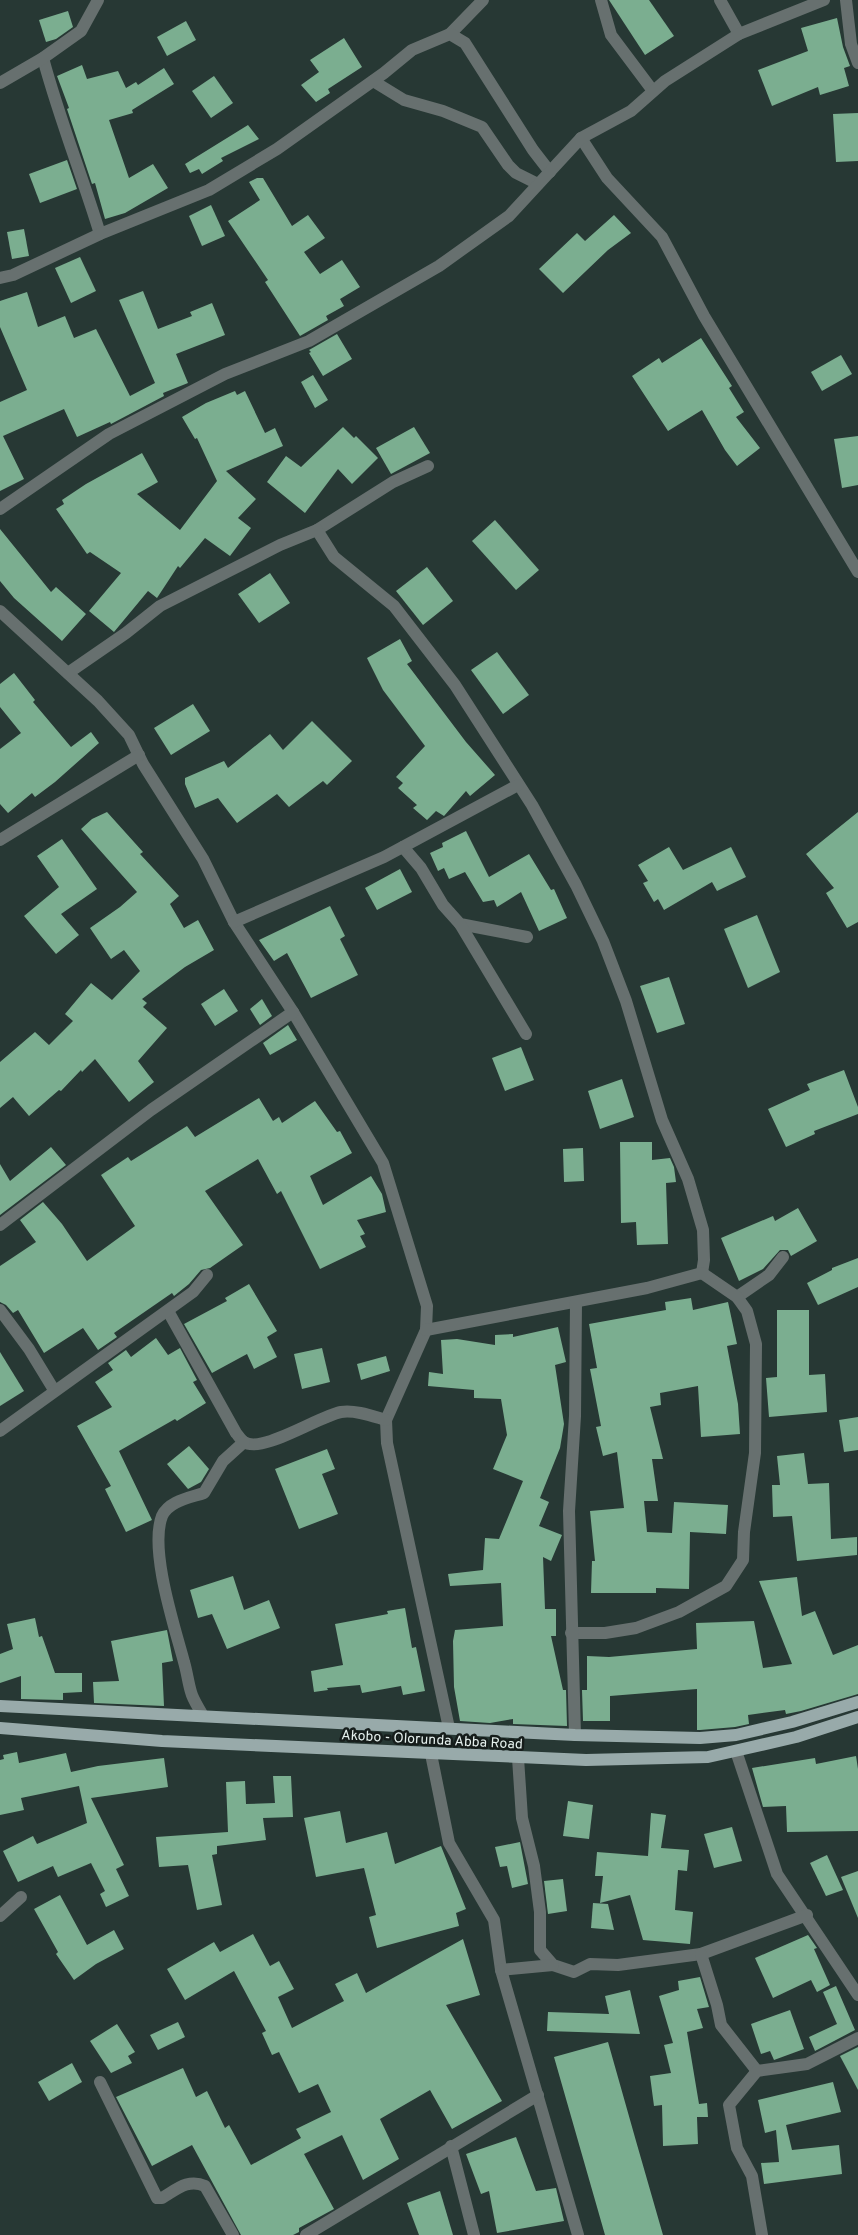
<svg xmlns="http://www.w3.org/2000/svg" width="858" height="2235" font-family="Overpass,sans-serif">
<rect width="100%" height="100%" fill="#273834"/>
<g fill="#7bae90">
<path d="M609,0h40l25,36 -29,19z"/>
<path d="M68,11l5,16 -17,12 -10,3 -7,-22z"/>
<path d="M837,18l6,29 7,19 -6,2 5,18 -29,9 -2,-8 -46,19 -14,-36 50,-19 -7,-23z"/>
<path d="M186,21l10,19 -29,16 -10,-19z"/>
<path d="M344,38l18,29 -34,22 2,4 -14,9 -15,-17 18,-13 -9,-12z"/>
<path d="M82,65l5,14 31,-8 8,17 10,-6 2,3 26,-17 10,16 -42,26 1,3 -24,7 20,58 24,-14 15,24 -43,25 -20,6 -10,-36 -3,1 -25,-75 2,-1 -12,-32z"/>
<path d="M214,76l19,27 -22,15 -19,-27z"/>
<path d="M858,113v48l-22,1 -3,-48z"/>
<path d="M248,125l11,14 -38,19 2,3 -21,13 -3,-5 -9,4 -5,-9z"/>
<path d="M67,160l10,29 -37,14 -11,-29z"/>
<path d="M257,178h6l29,48 16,-11 17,23 -21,14 16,22 22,-14 18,27 -20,12 4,7 -18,10 2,4 -28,16 -35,-54 3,-2 -40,-59 32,-21 -11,-18z"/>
<path d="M211,205l14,31 -23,10 -13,-30z"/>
<path d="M614,215l17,18 -23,17 -45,43 -24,-24 38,-36 8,8z"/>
<path d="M24,229l5,27 -17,3 -5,-27z"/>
<path d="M80,257l16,34 -25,12 -16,-35z"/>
<path d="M143,291l15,38 34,-13 -2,-4 22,-9 13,32 -49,19 12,29 -25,10 1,3 -53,28 -1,-2 -33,15 -13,-28 -61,27 21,43 -24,12v-89l27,-12 -27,-63v-26l27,-9 11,35 27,-11 9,22 22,-9 34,67 25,-13 -36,-83z"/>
<path d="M337,334l15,25 -29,17 -14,-23 2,-1 -2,-2z"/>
<path d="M701,338l31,48 -3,2 15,24 -8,5 24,31 -23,18 -12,-16 -23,-40 -34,21 -36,-55 27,-18 3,5z"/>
<path d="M841,355l11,19 -30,17 -11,-19z"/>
<path d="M313,375l15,25 -13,8 -14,-26z"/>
<path d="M235,391l2,4 8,-4 20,42 10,-5 8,18 -57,25 30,28 -18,19 13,10 -21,28 -25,-18 -25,30 -2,-2 -21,32 -9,-7 -34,41 -25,-21 32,-38 -31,-21 -3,2 -31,-45 8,-5 -2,-4 24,-16 56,-31 16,29 -21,12 43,36 37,-49 -20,-43 -2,1 -13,-22 24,-14z"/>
<path d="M343,427l11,11 2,-2 22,22 -26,26 -14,-15 -33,44 -38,-31 19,-26 15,11z"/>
<path d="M414,427l16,26 -39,21 -15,-26z"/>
<path d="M858,436v49l-16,3 -8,-49z"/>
<path d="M495,520l44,50 -23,20 -44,-49z"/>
<path d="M0,529l51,63 5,-5 30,27 -24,27 -48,-43 -14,-17z"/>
<path d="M427,567l26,34 -30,24 -27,-34z"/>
<path d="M270,573l20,30 -31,20 -21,-29z"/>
<path d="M400,639l12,22 -5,3 59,78 29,33 -25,21 -4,-5 -22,25 -8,-5 -9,9 -14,-12 4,-3 -19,-17 5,-5 -7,-6 29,-31 -42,-56 -16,-32z"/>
<path d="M497,652l32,43 -26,19 -32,-44z"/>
<path d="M14,673l21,27 -2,2 38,45 20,-15 8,11 -44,39 -20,15 -3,-4 -24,20 -8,-9v-55l21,-16 -21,-26v-23z"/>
<path d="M193,704l17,27 -39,24 -17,-27z"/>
<path d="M312,721l40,40 -25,24 -4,-4 -34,26 -12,-13 -40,29 -19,-25 -23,10 -10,-24v-6l39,-17 4,7 42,-34 13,16z"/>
<path d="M107,812l36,40 -3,2 39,42 -9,8 14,24 14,-8 16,30 -29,17 -43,32 5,4 -4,4 24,21 -29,33 16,21 -25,20 -34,-43 -13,13 -1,-2 -20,21 -2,-1 -30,26 -16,-19 -13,11v-46l35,-30 14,13 24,-24 -8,-7 26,-31 21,17 28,-29 -16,-21 -13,9 -21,-31 30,-21 17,-15 -56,-63 11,-10z"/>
<path d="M858,812v110l-11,6 -21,-35 8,-5 -28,-34z"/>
<path d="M466,831l23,46 40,-23 22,36 3,-1 13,29 -28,13 -18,-39 -24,15 -3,-7 -11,2 -18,-30 -16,7 -5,-11 -6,3 -8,-18 13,-6 -1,-4z"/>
<path d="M62,839l35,50 -36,25 18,21 -23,19 -32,-38 35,-29 -22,-31z"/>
<path d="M669,847l14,23 48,-23 15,30 -29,14 -5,-9 -48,28 -6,-11 -4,3 -11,-19 5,-2 -10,-16z"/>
<path d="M400,869l12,23 -35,18 -12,-22z"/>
<path d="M330,906l15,30 -5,3 18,36 -47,23 -24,-45 -13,8 -15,-21z"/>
<path d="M757,915l23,57 -32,16 -24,-59z"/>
<path d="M669,977l16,47 -28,9 -17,-47z"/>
<path d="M224,989l14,22 -23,15 -14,-22z"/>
<path d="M262,999l10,17 -12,9 -10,-16z"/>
<path d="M288,1025l9,15 -27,15 -7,-12z"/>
<path d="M521,1047l13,33 -29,11 -13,-33z"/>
<path d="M844,1070l14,37v7l-44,17 1,3 -29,13 -18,-38 42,-19 -3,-6z"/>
<path d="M622,1079l12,38 -34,12 -12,-38z"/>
<path d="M259,1098l14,23 6,-4 3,6 33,-22 22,31 3,-1 12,22 -42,23 13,29 48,-29 11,18 4,18 -29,8 8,14 -5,2 6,11 -46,22 -39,-78 -4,3 -19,-35 -53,32 38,54 -33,23 -9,2 -12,14 -15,12 -2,-3 -58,40 3,4 -19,13 -15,-22 -39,25 -26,-43 -5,3 -7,-8 -6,-3v-36l36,-24 -16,-22 23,-18 19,22 25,37 48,-35 -34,-51 27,-18 3,4 56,-35 8,11z"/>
<path d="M620,1142h32v18l18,-2 4,9 2,15 -10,1 2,61 -31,1 -1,-23 -15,1z"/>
<path d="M51,1147l15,18 -66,50v-51l10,17z"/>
<path d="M583,1148l1,33 -20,1 -1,-33z"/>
<path d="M798,1208l19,33 -26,15 -3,-6h-8l-17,19 -24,12 -18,-43 52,-22 2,5z"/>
<path d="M858,1258v29l-40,18 -11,-22 25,-13v-2z"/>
<path d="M249,1284l28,47 -10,6 10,20 -23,12 -7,-15 -35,19 -28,-49 43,-23 -2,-3z"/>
<path d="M691,1298l2,12 35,-8 9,42 -10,2 11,58 2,30 -39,3 -3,-51 -38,7 1,12 -11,2 13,52h-11l6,42h-14l3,31 25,1 2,-31 54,3 -2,29 -36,-2 -1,57 -33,-1v5h-65l1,-32h3l-5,-50 34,-3 -7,-56 -14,4 -7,-29 5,-1 -11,-57 7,-1 -8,-44 77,-14 -1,-8z"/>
<path d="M777,1310h32v65l16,-1 2,38 -58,5 -3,-39 11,-1z"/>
<path d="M558,1327l8,35 -11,3 9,59 -4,24 -20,50 9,4 -10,24 23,9 -11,26 -8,-4 2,52h11v27h-5l12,54h3l1,36 -54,-2v-5l-23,4 -30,-2 -6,-34 -1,-46 2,-11 48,-4 -2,-43 -51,3 -2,-12 35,-4 2,-32 14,1 24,-58 -30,-12 14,-34 -6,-36 -27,-1v-8l-46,-4 1,-14 14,2 -2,-34 16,-1 38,6v-10l18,-1v3z"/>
<path d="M156,1338l12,17 12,-7 17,32 -4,2 13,21 -29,18 -2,-2 -56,32 33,69 -26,12 -21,-43 6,-3 -34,-60 35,-19 -17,-25 18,-12 -5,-7 18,-13 5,7z"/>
<path d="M322,1348l8,34 -28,7 -8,-35z"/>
<path d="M0,1352l24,39 -24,15z"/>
<path d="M386,1356l4,15 -29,9 -4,-16z"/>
<path d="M858,1417v33l-14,2 -5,-32z"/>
<path d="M189,1446l20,23 -8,13 -13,7 -21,-25z"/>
<path d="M327,1449l8,20 -13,5 16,40 -39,15 -24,-60z"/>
<path d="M804,1453l4,31 21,-1 2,56 26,-2v18l-60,6 -5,-45 -19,1 -1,-32h8l-3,-29z"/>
<path d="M233,1576l11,34 25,-10 11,28 -53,21 -15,-35 -14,4 -8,-28z"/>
<path d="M797,1577l5,39 13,-5 18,44 25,-10v49l-57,17 -15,3 -1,-4 -37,5 1,9 -14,3 -35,3h-3v-41l-87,7v25h-27l-1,-31h5v-34l22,1 88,-8 -1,-26 58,-2 9,47 29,-4 -33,-83z"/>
<path d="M405,1608l7,40 4,-1 9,44 -22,4 -2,-9 -39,7 -2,-8 -33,3 1,2 -14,2 -3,-21 32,-6 -8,-41 53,-10 -1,-3z"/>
<path d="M35,1618l4,19 3,-1 13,37h27v19l-19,1v7l-42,-1v-23l-21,7v-29l13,-5 -6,-25z"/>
<path d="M167,1630l6,31 -11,2 2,43 -70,-3 -1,-21 26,-1 -8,-40z"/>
<path d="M17,1752l2,11 47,-10 5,19 27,-6 66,-8 4,29 -77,11 33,67 -8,4 13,27 -23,11 -6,-13 5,-3 -14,-28 -33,14 -5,-11 -35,16 -15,-31 30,-15 4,8 50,-21 -8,-37 -58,12 3,12 -24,5v-55l4,-1 -1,-4z"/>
<path d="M856,1756l2,13v62l-71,1 -1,-26 -23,1 -11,-39 63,-10 1,6z"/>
<path d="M273,1776h18l2,41 -30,1 3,22 -49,6v8l-5,1 10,50 -25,5 -9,-45 -29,2 -3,-30 72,-5 -2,-50 19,-1 1,23 29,-1z"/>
<path d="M568,1801l25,4 -4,34 -26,-3z"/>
<path d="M340,1811l6,32 41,-11 8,32 46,-18 25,63 -10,4 3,13 -82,22 -8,-31 7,-2 -12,-47 -48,9 -12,-59z"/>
<path d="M651,1813l15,2 -5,33 28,2 -2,21 -9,-1 -3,40 18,2 -3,32 -47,-4 -13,-45 -30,8 3,-27h-8l2,-24 51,4z"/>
<path d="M732,1827l10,34 -28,7 -10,-34z"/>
<path d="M520,1842l8,42 -16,4 -5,-22 -7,1 -5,-20z"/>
<path d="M827,1855l16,35 -17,6 -16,-33z"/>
<path d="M858,1871v47l-17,-41z"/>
<path d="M563,1879l4,32 -19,3 -4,-33z"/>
<path d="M60,1895l27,50 27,-15 10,19 -28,15 -22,16 -18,-26 2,-2 -24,-43z"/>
<path d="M593,1903l15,1 6,26 -23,-2z"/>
<path d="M253,1934l17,32 9,-5 15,28 -16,8 14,31 52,-27 -9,-17 22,-11 9,20 97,-54 17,56 -34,10 56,96 -50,28 -22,-39 -50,29 19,40 -36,21 -21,-45 -38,19 30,55 -35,19v4l-6,3h-52l-49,-90 -40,21 -36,-69 67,-29 13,29 11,-6 18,37 4,-3 22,40 50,-27 -5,-9 35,-17 -13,-28 -19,9 -20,-41 -7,3 -10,-22 4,-2 -32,-60 -49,29 -18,-31 47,-27 6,10z"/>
<path d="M808,1935l9,13 -3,1 16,36 -13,7 -6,-12 -38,18 -18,-40z"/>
<path d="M700,1977l9,30 -12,2 6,19 -16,4 12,72 8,-1 1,14h-11l1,27 -35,2 -1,-41 -8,1 -4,-30 21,-3 -7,-28 9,-2 -14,-47 20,-6 -1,-9z"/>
<path d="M836,1986l19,44 -40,21 -6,-14 28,-13 -14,-32z"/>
<path d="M630,1990l10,44 -93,-3 1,-19 61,2 -4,-18z"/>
<path d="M790,2010l14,39 -30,11 -4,-9 -9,3 -10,-30z"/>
<path d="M178,2022l7,15 -27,13 -8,-15z"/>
<path d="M117,2024l18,28 -7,4 4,7 -21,10 -21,-32z"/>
<path d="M608,2042l28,99 27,94h-58l-51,-178z"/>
<path d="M858,2047v43l-18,-34z"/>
<path d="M72,2063l10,19 -33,19 -11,-19z"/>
<path d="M833,2082l8,30 -55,13 6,25 47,-5 3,29 -78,10 -3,-21 18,-1 -3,-32 -11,3 -7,-33z"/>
<path d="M516,2137l20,54 20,-3 8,33 -67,12 -8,-42 -8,3 -15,-40z"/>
<path d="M440,2191l13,44h-34l-12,-32z"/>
</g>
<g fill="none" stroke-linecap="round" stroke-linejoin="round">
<g stroke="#67706f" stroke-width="12">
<path d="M601,0l10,35 42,56"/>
<path d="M720,0l19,34"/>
<path d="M846,0l5,44 7,19"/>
<path d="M450,34l33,-34"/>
<path d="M43,58c16,60 39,117 57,176"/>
<path d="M373,81l31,19 39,11 39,16 26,38 8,8 22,11"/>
<path d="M0,83l43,-25 38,-27 17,-31"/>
<path d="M581,138l26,40 55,59 42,79 154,256"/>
<path d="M0,278l13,-3 87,-41 109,-44 68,-41 107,-76 28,-23 38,-16 15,9 68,107 17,22"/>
<path d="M0,509l109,-75 116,-60 84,-33 130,-75 70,-50 72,-78 50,-27 34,-30 74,-47 85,-34"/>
<path d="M317,530l76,-48 35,-16"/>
<path d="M0,611l98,90 31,34 14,29 60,95 31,63 59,90 90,151 44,143 -1,24 -40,90 1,23 62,285"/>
<path d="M68,673l58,-40 34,-27 120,-61 37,-15 17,27 60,49 61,79 77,120 44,80 27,56 23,60 36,119 26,59 15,51 1,30 -2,13"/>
<path d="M0,840l139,-85"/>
<path d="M403,847l18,21 22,37 17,19 67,13"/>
<path d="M234,922l150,-65 134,-72"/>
<path d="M460,924l66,110"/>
<path d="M0,1225l151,-115 142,-98"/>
<path d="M737,1297l32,-22 14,-18"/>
<path d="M0,1310l29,39 25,41"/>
<path d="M168,1311l68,122c2,2 5,7 8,9 18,12 75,-26 97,-30 15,-2 31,4 45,8"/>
<path d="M426,1330l221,-42 55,-15 35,24 10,14 9,33 -1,109 -11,79 -1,28 -17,26 -47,26 -43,16 -31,5h-34"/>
<path d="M0,1431l193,-139 14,-17"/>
<path d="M203,1716c-4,-8 -10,-16 -12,-24 -3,-10 -4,-20 -7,-30 -9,-34 -35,-112 -22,-146 7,-15 27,-18 42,-23l19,-32 21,-19"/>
<path d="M575,1735l-6,-224 6,-95 1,-114"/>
<path d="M736,1751l41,123 81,121"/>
<path d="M431,1754l18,89 45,77 7,50 77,265"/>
<path d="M518,1758l4,60 12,48 6,46v38l13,15 21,7 16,-8 28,1 83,-11 106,-39"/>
<path d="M0,1916l21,-19"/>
<path d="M701,1954l16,51 4,20 36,46"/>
<path d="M501,1970l52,-5"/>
<path d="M100,2082l57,116h5c14,-8 26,-20 43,-12l28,49"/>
<path d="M451,2146l23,89"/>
<path d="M306,2235l232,-140"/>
<path d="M762,2235l-10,-59 -15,-28 -8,-43 28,-34 50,-7 51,-26"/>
</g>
<g stroke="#98aaaa" stroke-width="12">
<path d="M0,1706l575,29 125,3 36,-3 56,-13 66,-20"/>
<path d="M0,1728l162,13 424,19 122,-3 88,-20 62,-20"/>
</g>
</g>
<g text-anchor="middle" stroke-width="5" stroke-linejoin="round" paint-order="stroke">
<g font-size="14" fill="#e6f1ee" stroke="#161d1b">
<text transform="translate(432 1739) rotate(3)" y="5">Akobo - Olorunda Abba Road</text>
</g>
</g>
</svg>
